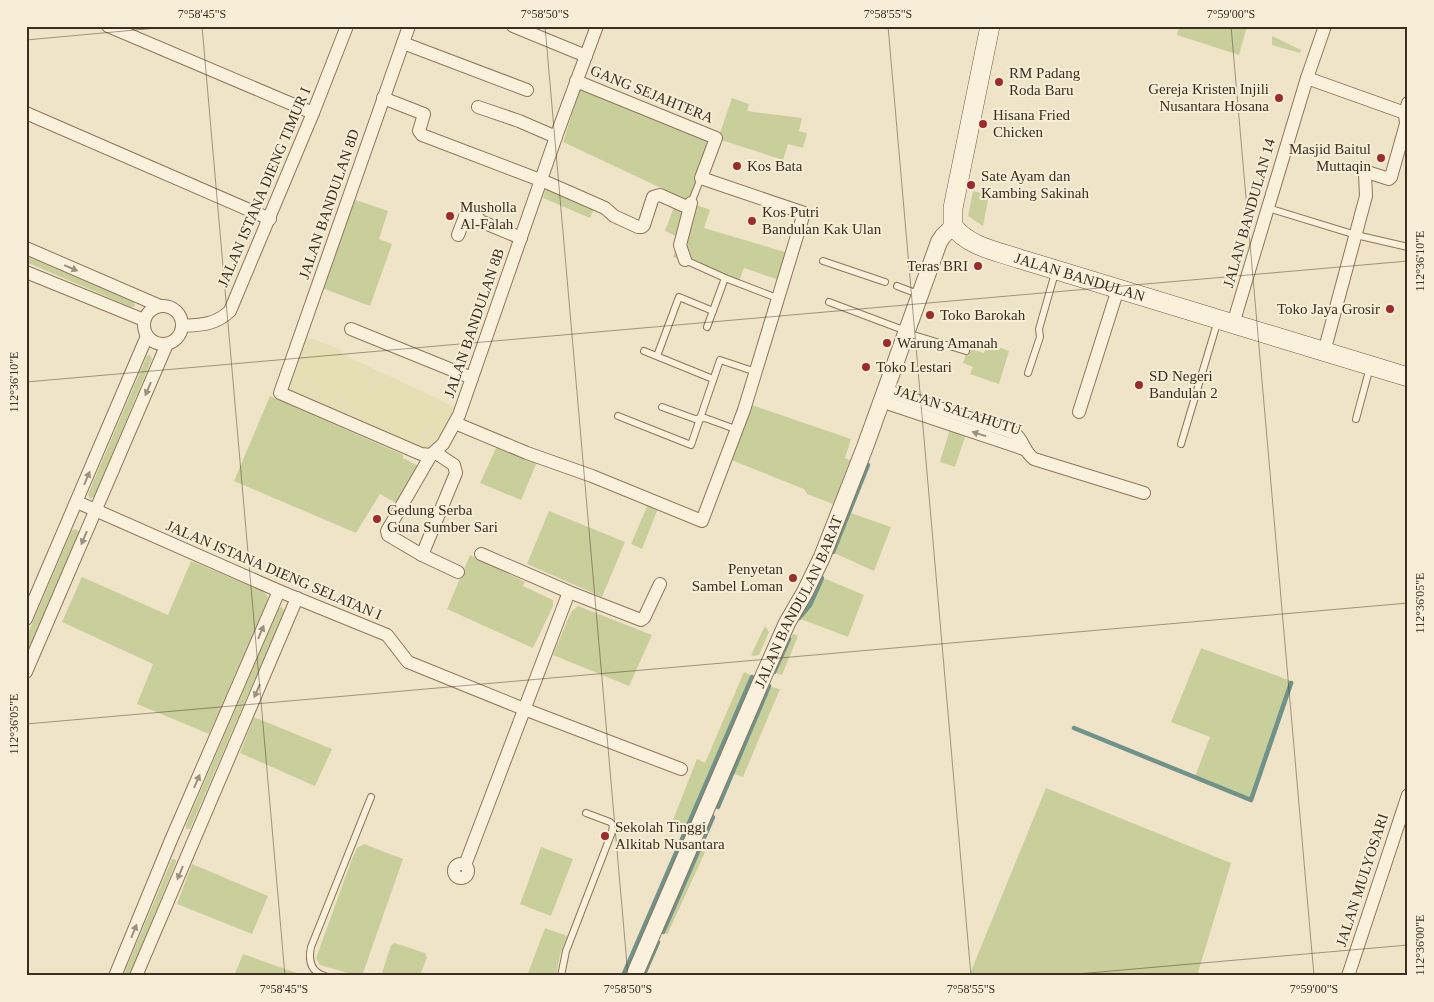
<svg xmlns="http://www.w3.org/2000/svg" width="1434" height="1002" font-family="'Times New Roman',serif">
<rect width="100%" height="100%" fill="#f0e4c8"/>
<path fill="#e6deb5" d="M307,337l32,12 3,5 113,53 -18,37 -11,6 -139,-57z"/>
<g fill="#c9cf9b">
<path d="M1179,26h68l-8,29 -62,-20z"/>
<path d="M1272,36l29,14 -1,3 -28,-8z"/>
<path d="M581,86l126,54 3,5 -21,57 21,8 -6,18 84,25 -9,27 -35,-12 -5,13 -66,-24 7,-19 -15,-7 13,-35 -115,-54z"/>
<path d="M732,98l17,6 -2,7 55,7 -3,13 8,2 -4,15 -15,-4 -5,16 -65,-21z"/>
<path d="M547,185l48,21 -5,12 -47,-20z"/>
<path d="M973,191l16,4 -6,31 -15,-10z"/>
<path d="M353,199l35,12 -9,28 13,5 -22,62 -48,-18z"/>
<path d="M26,256l108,46 1,4 -4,1 -105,-45z"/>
<path d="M987,343l22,8 -10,33 -29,-10 3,-7 -10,-4 5,-15 16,5z"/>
<path d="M150,355l2,4 -58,138 -4,2 -2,-5 59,-138z"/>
<path d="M270,396l133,59v3l17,9 -22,37 -18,-10 -24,39 -122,-52z"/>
<path d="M749,404l102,35 -6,19 5,2 -17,44 -26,-10 -3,-5 -75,-30z"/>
<path d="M950,429l16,5 -11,33 -15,-5z"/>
<path d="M497,446l40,16 -16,38 -41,-17z"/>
<path d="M649,502l10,4 -17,43 -11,-5z"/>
<path d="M549,511l76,31 -23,55 -75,-33z"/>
<path d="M851,513l40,14 -17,44 -40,-18z"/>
<path d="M76,529l3,3 -53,123v-17l46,-108z"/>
<path d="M470,555l55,27 -2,4 30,14v6l-20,42 -86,-39z"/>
<path d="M191,561l72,30 5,6 -1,5 -58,132 -72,-30 16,-40 -91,-42 20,-45 86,38z"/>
<path d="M826,579l38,16 -16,42 -47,-18 10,-14 12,-25z"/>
<path d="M578,606l74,29 -23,51 -76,-31 18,-43z"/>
<path d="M282,607l2,4 -94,218h-4v-4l93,-217z"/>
<path d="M765,626l4,6 -10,23 -5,1 -3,-1z"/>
<path d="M794,634l4,2 -16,39 -6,-2 16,-38z"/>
<path d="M1201,648l93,34 -42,121 -58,-24 16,-42 -39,-15z"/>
<path d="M744,672l5,2 1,2 -64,149 -13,-5 24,-61 8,4z"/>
<path d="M772,687l8,2 -37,88 -9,-3 35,-85z"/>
<path d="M254,717l78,32 -17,37 -75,-33z"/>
<path d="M1046,788l185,75 -34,113h-228z"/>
<path d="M364,844l39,15 -41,117h-4l-38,-11 -4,-7 36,-99 5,-11z"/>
<path d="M541,847l32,12 -22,57 -31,-12z"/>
<path d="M699,850l6,2 -38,83 -3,-4z"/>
<path d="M172,859l4,1v2l-47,114h-6z"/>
<path d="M192,864l76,32 -16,38 -75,-30z"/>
<path d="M545,928l22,8 -7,19 -4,21h-29z"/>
<path d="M395,943l30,10 2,4 -7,19h-39l10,-31z"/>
<path d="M243,954l62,22h-71z"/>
</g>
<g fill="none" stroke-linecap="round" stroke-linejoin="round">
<g stroke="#6f938a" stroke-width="4.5">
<path d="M833,552l35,-87"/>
<path d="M799,618l11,-13 12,-27"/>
<path d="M774,672l15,-33"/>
<path d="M1074,728l177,72 40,-117"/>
<path d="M718,807l51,-121"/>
<path d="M663,932l50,-115"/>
<path d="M644,974l14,-32"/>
<path d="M623,976l129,-299"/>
</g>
<defs>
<g id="service">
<path d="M691,203l10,-25"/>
<path d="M1268,208l88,27 52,12"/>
<path d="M685,260l40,18 52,20"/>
<path d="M823,261l62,21"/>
<path d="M897,286l21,8"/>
<path d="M829,302l77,29"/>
<path d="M707,327l18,-49"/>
<path d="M907,333l59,18"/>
<path d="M644,351l69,28"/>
<path d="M657,356l22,-59 34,14"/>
<path d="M1028,373l12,-36 -1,-8 16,-56"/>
<path d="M662,407l33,12 10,-1 33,12"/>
<path d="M618,416l73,29 29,-85 36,12"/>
<path d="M1356,419l14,-52"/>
<path d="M1181,444l37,-124"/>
<path d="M325,976c-14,-4 -17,-15 -14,-29l60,-150"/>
<path d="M561,976l5,-25 46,-119 1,-7 -3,-3 -24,-9"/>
</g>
<g id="minor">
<path d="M108,26l205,87"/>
<path d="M409,26l-129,367 141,61 10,1"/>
<path d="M513,26l73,30"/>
<path d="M403,43l124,47"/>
<path d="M1307,78l98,35"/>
<path d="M383,98l41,16 -5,17 3,4 126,48 57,25 9,8 24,11h4l2,-2 9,-28 7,-2 29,13"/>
<path d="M478,107l41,14 37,16"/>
<path d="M26,113l244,106"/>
<path d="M458,235l8,-21 12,4 2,3 41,17"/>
<path d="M26,248l134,58"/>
<path d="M685,260l-5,-15 11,-42"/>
<path d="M26,272l118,48"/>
<circle cx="163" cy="325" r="19"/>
<path d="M1233,324l74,-246 18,-52"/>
<path d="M182,326c19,-1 33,-1 48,-15l83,-198 34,-87"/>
<path d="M351,329l121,49"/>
<path d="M1324,352l42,-156 -1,-22 2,-2 22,7 2,-2 15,-53 -1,-11 3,-10"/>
<path d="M885,390l129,43c10,7 9,18 20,26l110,34"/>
<path d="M881,401l143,48"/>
<path d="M1079,412l39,-123"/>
<path d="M455,423l72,30 65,23 110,45 42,-111 60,-197 -103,-35 15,-40 -140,-57"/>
<path d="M77,502l202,89 108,44 21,27 116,47 157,60"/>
<path d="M481,554l88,38 72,28 3,-2 16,-34"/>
<path d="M422,555l34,-82 -2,-8 -18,-12"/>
<path d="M458,572l-36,-17 -34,-20 -1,-4 44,-76 12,-11 16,-29 99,-284 39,-105"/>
<path d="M26,619l121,-283"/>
<path d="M26,672l141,-328"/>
<circle cx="461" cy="871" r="7"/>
<path d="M465,865l104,-273"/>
<path d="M115,976l56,-136 108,-249"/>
<path d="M136,976l161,-378"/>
<path d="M1348,976l60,-181"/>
</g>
<g id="tertiary">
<path id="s1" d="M634,976l130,-301 23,-52 18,-31 17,-35 43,-110 74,-205 4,-6 10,-10"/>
</g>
<g id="secondary">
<path id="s2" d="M990,26l-37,182v18c16,21 44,25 67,33l388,118"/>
</g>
</defs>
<use href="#service" stroke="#8d765c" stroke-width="8"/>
<use href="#minor" stroke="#8d765c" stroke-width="14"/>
<use href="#tertiary" stroke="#8d765c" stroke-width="18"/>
<use href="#secondary" stroke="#6f573f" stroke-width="20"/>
<use href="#service" stroke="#faf1dc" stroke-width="6"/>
<use href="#minor" stroke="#faf1dc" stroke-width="12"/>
<use href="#tertiary" stroke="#faf1dc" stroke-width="16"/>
<use href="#secondary" stroke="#faf1dc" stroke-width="19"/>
</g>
<defs><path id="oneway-solid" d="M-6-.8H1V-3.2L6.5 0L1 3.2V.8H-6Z" transform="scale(1.25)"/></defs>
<g fill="#9c907e">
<use href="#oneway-solid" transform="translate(71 268) rotate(23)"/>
<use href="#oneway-solid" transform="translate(148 389) rotate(113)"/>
<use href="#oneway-solid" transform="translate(979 434) rotate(-162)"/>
<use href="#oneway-solid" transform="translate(87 478) rotate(-67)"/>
<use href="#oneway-solid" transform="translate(84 538) rotate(113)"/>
<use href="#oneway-solid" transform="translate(261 632) rotate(-67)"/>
<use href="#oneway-solid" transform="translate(257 691) rotate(113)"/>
<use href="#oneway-solid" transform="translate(197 781) rotate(-67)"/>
<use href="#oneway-solid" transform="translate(180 873) rotate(113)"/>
<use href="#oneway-solid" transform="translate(134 931) rotate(-68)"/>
</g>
<path fill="none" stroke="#3d2e20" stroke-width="1" stroke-opacity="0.45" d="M202,26l83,950M545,26l83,950M888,26l83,950M1231,26l83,950M26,40l153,-14M26,382l1382,-121M26,724l1382,-121M1054,976l354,-31"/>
<g fill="#9e2a2b" stroke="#f7eed8" stroke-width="2">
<circle cx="999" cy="82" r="5"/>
<circle cx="1279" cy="98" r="5"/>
<circle cx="983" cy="124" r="5"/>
<circle cx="1381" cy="158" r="5"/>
<circle cx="737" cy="166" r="5"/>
<circle cx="971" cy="185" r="5"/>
<circle cx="450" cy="216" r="5"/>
<circle cx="752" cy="221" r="5"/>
<circle cx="978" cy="266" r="5"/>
<circle cx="1390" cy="309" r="5"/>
<circle cx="930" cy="315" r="5"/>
<circle cx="887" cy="343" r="5"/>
<circle cx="866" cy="367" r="5"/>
<circle cx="1139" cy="385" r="5"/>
<circle cx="377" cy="519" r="5"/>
<circle cx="793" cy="578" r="5"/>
<circle cx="605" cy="836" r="5"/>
</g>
<g text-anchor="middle" stroke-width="4" stroke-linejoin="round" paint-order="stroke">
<g font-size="15" fill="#3d2e20" stroke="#f7eed8" text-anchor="start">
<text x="1009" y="78">RM Padang<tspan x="1009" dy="17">Roda Baru</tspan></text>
<text x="1269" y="94" text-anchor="end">Gereja Kristen Injili<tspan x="1269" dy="17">Nusantara Hosana</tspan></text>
<text x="993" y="120">Hisana Fried<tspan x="993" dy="17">Chicken</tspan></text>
<text x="1371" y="154" text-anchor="end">Masjid Baitul<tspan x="1371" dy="17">Muttaqin</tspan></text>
<text x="747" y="171">Kos Bata</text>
<text x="981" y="181">Sate Ayam dan<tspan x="981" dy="17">Kambing Sakinah</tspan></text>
<text x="460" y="212">Musholla<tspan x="460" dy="17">Al-Falah</tspan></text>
<text x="762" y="217">Kos Putri<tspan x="762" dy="17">Bandulan Kak Ulan</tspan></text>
<text x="968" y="271" text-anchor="end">Teras BRI</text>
<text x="1380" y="314" text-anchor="end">Toko Jaya Grosir</text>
<text x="940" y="320">Toko Barokah</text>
<text x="897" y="348">Warung Amanah</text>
<text x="876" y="372">Toko Lestari</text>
<text x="1149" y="381">SD Negeri<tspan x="1149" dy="17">Bandulan 2</tspan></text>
<text x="387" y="515">Gedung Serba<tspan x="387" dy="17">Guna Sumber Sari</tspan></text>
<text x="783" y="574" text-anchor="end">Penyetan<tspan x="783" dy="17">Sambel Loman</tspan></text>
<text x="615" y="832">Sekolah Tinggi<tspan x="615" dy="17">Alkitab Nusantara</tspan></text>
</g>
<g font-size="15" fill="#3d2e20" stroke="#f7eed8">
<text transform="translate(652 94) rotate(22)" y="5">GANG SEJAHTERA</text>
<text transform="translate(264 187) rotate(-67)" y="5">JALAN ISTANA DIENG TIMUR I</text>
<text transform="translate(329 204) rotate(-71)" y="5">JALAN BANDULAN 8D</text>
<text transform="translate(1249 213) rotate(-74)" y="5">JALAN BANDULAN 14</text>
<text dy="5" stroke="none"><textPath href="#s2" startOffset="342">JALAN BANDULAN</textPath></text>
<text transform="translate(474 323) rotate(-71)" y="5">JALAN BANDULAN 8B</text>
<text transform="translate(958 410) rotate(18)" y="5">JALAN SALAHUTU</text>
<text transform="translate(274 570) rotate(23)" y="5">JALAN ISTANA DIENG SELATAN I</text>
<text dy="5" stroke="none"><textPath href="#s1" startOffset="409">JALAN BANDULAN BARAT</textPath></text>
<text transform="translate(1362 880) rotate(-72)" y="5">JALAN MULYOSARI</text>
</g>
</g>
<rect width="1434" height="1002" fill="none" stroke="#f7eed8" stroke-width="55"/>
<rect x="28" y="28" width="1378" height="946" fill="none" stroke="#3d2e20" stroke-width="2"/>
<g font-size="12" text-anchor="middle" fill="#3d2e20">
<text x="202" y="18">7°58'45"S</text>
<text x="545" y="18">7°58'50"S</text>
<text x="888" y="18">7°58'55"S</text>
<text x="1231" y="18">7°59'00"S</text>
<text transform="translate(1420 261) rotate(-90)" y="4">112°36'10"E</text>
<text transform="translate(14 382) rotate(-90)" y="4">112°36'10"E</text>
<text transform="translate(1420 603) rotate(-90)" y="4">112°36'05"E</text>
<text transform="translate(14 724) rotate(-90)" y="4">112°36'05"E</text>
<text transform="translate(1420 945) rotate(-90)" y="4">112°36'00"E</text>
<text x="284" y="993">7°58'45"S</text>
<text x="628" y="993">7°58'50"S</text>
<text x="971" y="993">7°58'55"S</text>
<text x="1314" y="993">7°59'00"S</text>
</g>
</svg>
